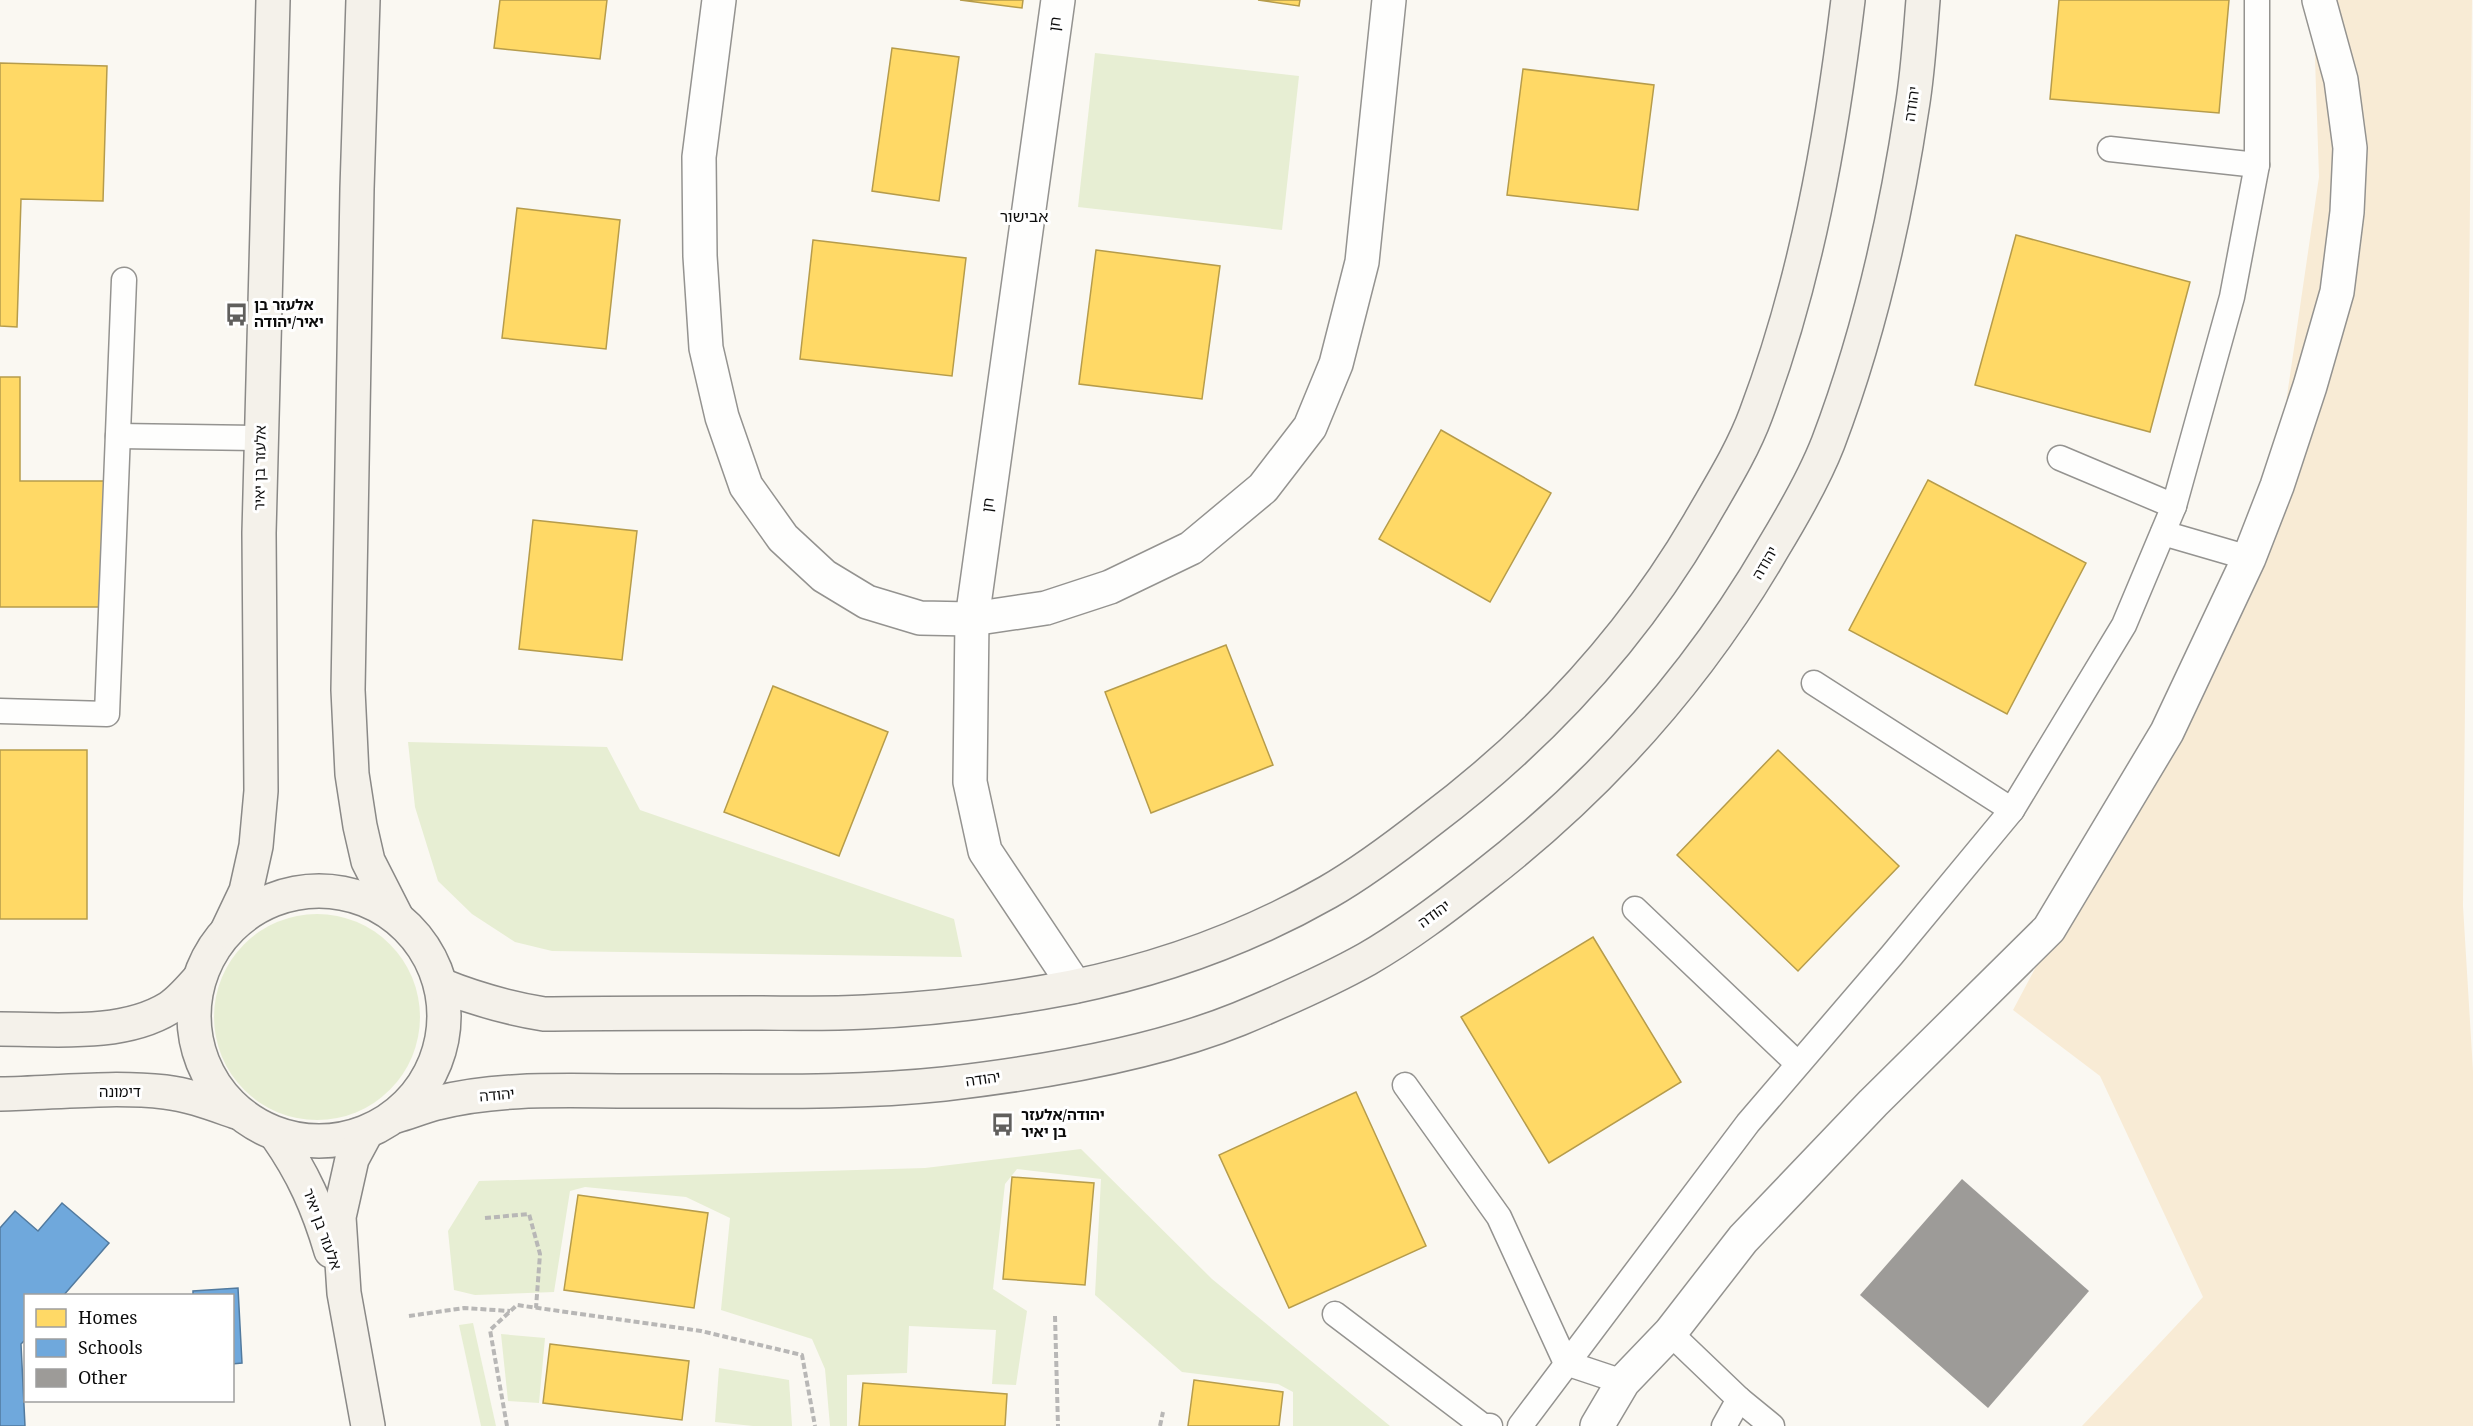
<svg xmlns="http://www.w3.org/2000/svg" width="2473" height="1426" font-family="'Noto Serif','Noto Sans Hebrew',serif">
<rect width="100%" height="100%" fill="#faf8f2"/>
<g fill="#e7eed3">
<path d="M1095,53l204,23 -17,154 -204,-23z"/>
<path d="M408,742l199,5 33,63 314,109 8,38 -410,-6 -37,-9 -43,-28 -34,-33 -23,-74z"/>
<circle cx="317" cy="1017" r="103"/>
<path d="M1081,1149l131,130 178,147h-97v-34l-15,-8 -96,-12 -87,-77 6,-116 -84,-10 -12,15 -12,105 34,22 -11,74 -24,-1 4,-54 -87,-4 -2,47 -60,2v51h-17l-5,-57 -13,-30 -91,-29 9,-92 -44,-21 -101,-10 -15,4 -16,101 -79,3 -21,-5 -6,-59 31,-50 446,-13z"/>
<path d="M473,1323l23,103h-15l-22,-101z"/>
<path d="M501,1334l44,4 -6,65 -31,-2z"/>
<path d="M719,1368l70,12 3,46h-39l-38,-4z"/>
</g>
<path fill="#f8ebd5" d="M2313,0h159l-9,906 10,165v355h-391l121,-129 -103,-221 -87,-66 174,-327 95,-253 37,-253z"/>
<g fill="#ffd966" stroke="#b69c4b" stroke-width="1.5">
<path d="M500,0h107l-7,59 -106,-11z"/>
<path d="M960,0h63l-1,8z"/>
<path d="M1258,0h42l-1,6z"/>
<path d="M2059,0h170l-10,113 -169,-14z"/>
<path d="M892,48l67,9 -20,144 -67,-10z"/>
<path d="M0,63l107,3 -4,135 -82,-2 -4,128 -17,-1z"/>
<path d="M1523,69l131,16 -16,125 -131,-15z"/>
<path d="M517,208l103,12 -14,129 -104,-11z"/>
<path d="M2016,235l174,47 -40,150 -175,-47z"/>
<path d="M813,240l153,18 -14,118 -152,-17z"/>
<path d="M1096,250l124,16 -18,133 -123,-15z"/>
<path d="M0,377h20v104h84v126h-104z"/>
<path d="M1441,430l110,63 -61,109 -111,-63z"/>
<path d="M1928,480l158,83 -79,151 -158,-84z"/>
<path d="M533,520l104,11 -15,129 -103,-11z"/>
<path d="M1226,645l47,120 -122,48 -46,-121z"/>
<path d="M773,686l115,46 -49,124 -115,-44z"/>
<rect x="0" y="750" width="87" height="169"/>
<path d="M1778,750l121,116 -101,105 -121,-116z"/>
<path d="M1593,937l88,145 -132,81 -88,-146z"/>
<path d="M1356,1092l70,154 -137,62 -70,-153z"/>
<path d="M1012,1177l82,6 -9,102 -82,-6z"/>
<path d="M578,1195l130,18 -14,95 -130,-18z"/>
<path d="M550,1344l139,17 -7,59 -139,-17z"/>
<path d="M1194,1380l89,12 -4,34h-91z"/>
<path d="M863,1383l144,11 -2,32h-146z"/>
</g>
<g fill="#6fa8dc" stroke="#527a9e" stroke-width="1.5">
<path d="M62,1203l47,40 -46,53h-37v43l-5,5 4,82h-25v-198l15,-17 23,20z"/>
<path d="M238,1288l4,75 -10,1v-68h-39v-5z"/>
</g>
<path fill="#9d9b98" d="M1962,1179l127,112 -101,117 -128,-113z"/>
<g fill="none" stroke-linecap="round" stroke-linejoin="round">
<defs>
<g id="lane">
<path d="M2110,149l147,16"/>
<path d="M118,436l143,2"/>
<path d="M2060,458l114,48"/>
<path d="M2163,533l86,25"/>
<path d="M0,711l107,3 17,-434"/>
<path d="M2012,810l112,-185 50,-119 58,-209 25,-132v-165"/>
<path d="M1635,909l163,155"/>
<path d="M1405,1085l94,132 67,146 57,19"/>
<path d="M1335,1314l148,112h7"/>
<path d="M1670,1333l69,66 33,27"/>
<path d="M1520,1426l228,-303 144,-168 120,-145 -198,-127"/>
<path d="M1724,1426l15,-27"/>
</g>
<g id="street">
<path d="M719,0l-20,157 1,99 6,92 16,69 24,69 37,52 41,38 43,26 53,16 52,1 74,-11 64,-21 81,-39 72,-60 47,-61 26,-63 26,-102 27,-262"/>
<path d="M1058,0l-86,619 -2,163 15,69 90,135"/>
<path d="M1597,1426l26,-44 47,-49 73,-94 130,-136 176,-174 118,-197 82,-174 28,-72 33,-100 27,-94 10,-80 3,-64 -9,-68 -22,-80"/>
</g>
<g id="secondary">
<path d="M363,0l-6,189 -9,501 4,84 8,52 8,35 28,55"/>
<circle cx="319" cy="1016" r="125"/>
<path d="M227,931l19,-40 10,-45 5,-55 -2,-258 14,-533"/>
<path d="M441,985c34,14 67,23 103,29 69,-1 139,-1 208,-1 38,0 76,1 113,-1 69,-3 139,-12 207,-25 89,-18 177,-50 256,-95 35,-20 68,-45 100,-70 109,-82 202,-181 271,-299 20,-35 43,-71 57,-109 50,-133 75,-273 92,-414"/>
<path d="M0,1029c53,0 122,8 169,-21 11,-7 21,-19 30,-29"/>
<path d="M0,1094c54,-1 111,-8 165,-2 25,3 48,12 71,20"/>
<path d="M396,1116c13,-4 27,-9 41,-13 62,-16 130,-12 194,-12 104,-1 210,4 313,-7 96,-11 206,-29 295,-65 43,-18 87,-37 128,-60 40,-23 78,-52 115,-81 119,-92 215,-199 291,-330 20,-33 41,-69 55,-105 41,-108 67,-222 84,-335 6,-36 8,-72 11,-108"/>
<path d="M366,1133l-14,26 -13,58 5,76 24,133"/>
<path d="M277,1136c26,37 41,71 54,115"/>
</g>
</defs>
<use href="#lane" stroke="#949390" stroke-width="27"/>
<use href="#street" stroke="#949390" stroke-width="36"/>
<use href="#secondary" stroke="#8a8987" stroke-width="36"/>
<g stroke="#b8b7b6" stroke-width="4" stroke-dasharray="6 3" stroke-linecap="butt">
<path d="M485,1218l44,-4 11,40 -4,54"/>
<path d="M409,1316l55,-8 46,3"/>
<path d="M1055,1316l3,110"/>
<path d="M507,1426l-17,-96 27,-25 184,26 101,24 13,71"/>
<path d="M1160,1426l3,-14"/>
</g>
<use href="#lane" stroke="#fefefd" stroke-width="24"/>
<use href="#street" stroke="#fefefd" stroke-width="33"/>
<use href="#secondary" stroke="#f4f1ea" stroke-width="33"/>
</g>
<defs>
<symbol id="bus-bare" viewBox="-9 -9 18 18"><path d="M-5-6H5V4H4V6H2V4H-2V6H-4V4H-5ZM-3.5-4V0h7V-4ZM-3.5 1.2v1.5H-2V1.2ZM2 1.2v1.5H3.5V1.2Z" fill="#605f5d" stroke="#fff" stroke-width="2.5" paint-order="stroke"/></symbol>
</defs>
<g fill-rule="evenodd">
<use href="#bus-bare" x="220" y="298" width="33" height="33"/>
<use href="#bus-bare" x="986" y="1108" width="33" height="33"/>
</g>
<g text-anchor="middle" stroke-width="6" stroke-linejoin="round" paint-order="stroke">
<g font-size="15" fill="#0d0d0d" stroke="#fff">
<text transform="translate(1055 24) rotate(-82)" y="5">חן</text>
<text transform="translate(1912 104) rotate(-82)" y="5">יהודה</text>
<text transform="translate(260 468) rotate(-89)" y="5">אלעזר בן יאיר</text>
<text transform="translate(988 505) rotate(-82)" y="5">חן</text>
<text transform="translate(1765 563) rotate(-60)" y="5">יהודה</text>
<text transform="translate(1434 914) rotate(-36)" y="5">יהודה</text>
<text transform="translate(983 1079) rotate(-8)" y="5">יהודה</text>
<text x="120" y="1097">דימונה</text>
<text transform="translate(497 1095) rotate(-5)" y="5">יהודה</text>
<text transform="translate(322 1229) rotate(70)" y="5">אלעזר בן יאיר</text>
</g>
<g font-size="15" font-weight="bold" fill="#0d0d0d" stroke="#fff" text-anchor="start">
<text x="254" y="310">אלעזר בן<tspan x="254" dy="17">יאיר/יהודה</tspan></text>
<text x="1021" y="1120">יהודה/אלעזר<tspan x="1021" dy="17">בן יאיר</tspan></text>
</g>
<g font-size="16" fill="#0d0d0d" stroke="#fff">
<text x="1024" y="222">אבישור</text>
</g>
</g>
<rect x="24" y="1294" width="210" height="108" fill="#ffffff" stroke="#9e9e9e" stroke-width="1.5"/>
<rect x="36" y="1309" width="30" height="18" fill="#ffd966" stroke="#9e9e9e" stroke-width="1.5"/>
<text x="78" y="1324" font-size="18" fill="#0d0d0d">Homes</text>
<rect x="36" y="1339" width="30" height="18" fill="#6fa8dc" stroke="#9e9e9e" stroke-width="1.5"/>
<text x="78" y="1354" font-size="18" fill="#0d0d0d">Schools</text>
<rect x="36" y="1369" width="30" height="18" fill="#9d9b98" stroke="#9e9e9e" stroke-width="1.5"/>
<text x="78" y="1384" font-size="18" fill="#0d0d0d">Other</text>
</svg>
